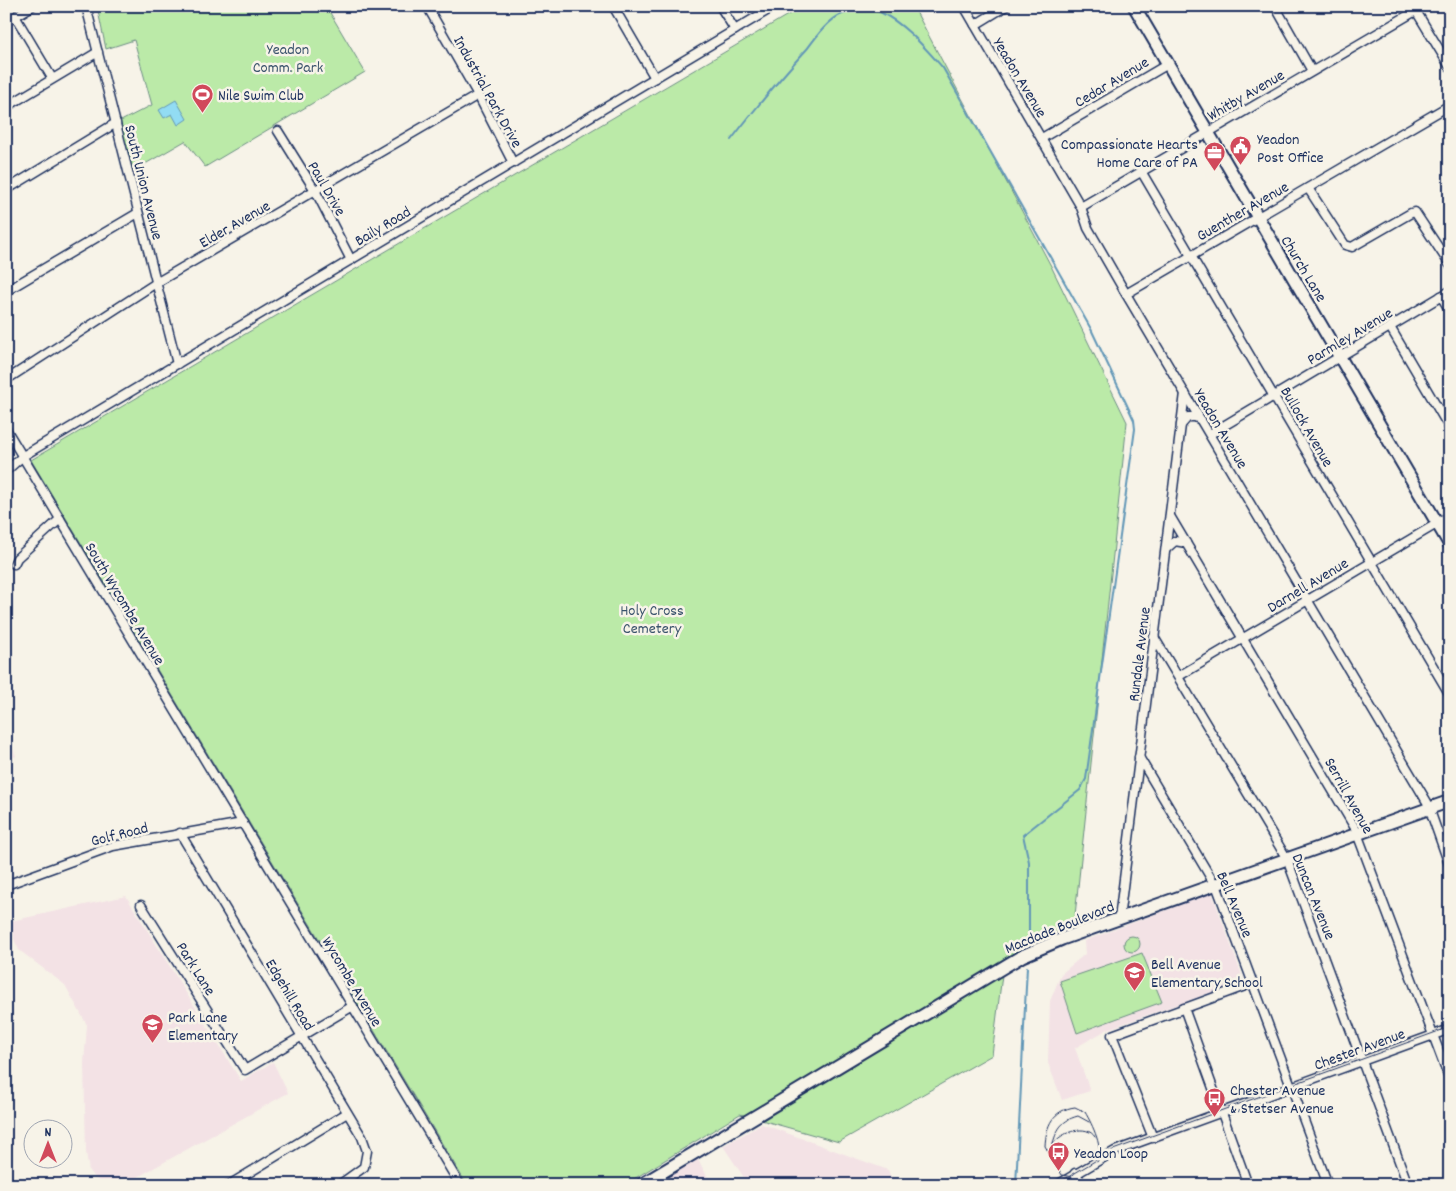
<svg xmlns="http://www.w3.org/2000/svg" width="1456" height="1191" font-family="Dekko,sans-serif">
<rect width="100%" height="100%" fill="#f7f3e8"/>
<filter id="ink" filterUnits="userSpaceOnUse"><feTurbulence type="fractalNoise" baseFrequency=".02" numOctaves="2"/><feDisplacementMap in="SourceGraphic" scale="10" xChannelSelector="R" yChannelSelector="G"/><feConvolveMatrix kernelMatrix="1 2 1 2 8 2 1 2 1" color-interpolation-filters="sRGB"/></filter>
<g filter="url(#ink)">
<g fill="#f3e2e5">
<path d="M6,731l10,25 -10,5z"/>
<path d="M1212,893l32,88 -136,48 -33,19 15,43 -28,9 -14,-37 2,-62 11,-27 24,-20 -1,-13z"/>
<path d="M126,896l115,185 32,-19 15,31 -154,86 -32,6 -13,-14 -3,-19 -2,-89 3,-38 -22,-40 -46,-35 -5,-11 -3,-18z"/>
<path d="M762,1124l126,46 6,15h-145l-26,-39z"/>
<path d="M696,1156l16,29h-46l-6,-9z"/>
</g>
<g fill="#bbeaa8" stroke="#6b8c83">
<path d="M97,6h229l39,66 -160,95 -20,-26 -52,30 -14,-49 33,-17 -18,-65 -28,9z"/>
<path d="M803,6h110l138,260 76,156 -53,503 -33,13 -37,21 -12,96 -153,87 -99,-28 -116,71h-157l-436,-725z"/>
<circle cx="1132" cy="944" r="8"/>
<path d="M1142,953l20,49 -85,31 -17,-52z"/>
</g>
<path fill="#92dcf3" stroke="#6297b7" d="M176,100l11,19 -9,6 -6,-11 -8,4 -5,-8z"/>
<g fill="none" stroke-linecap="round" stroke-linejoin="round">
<g stroke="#6297b7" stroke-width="2">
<path d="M731,140c24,-31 49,-62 76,-91 9,-12 21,-29 35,-35 9,-4 29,-6 38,-2 25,12 45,36 63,56l148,261 43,91 1,9 -49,350 -6,11 -57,45 6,27v75"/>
<path d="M1016,1185l11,-218"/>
</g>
<defs>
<g id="minor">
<path d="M86,6l91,358"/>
<path d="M427,6l51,89 35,68"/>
<path d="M613,6l42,72"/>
<path d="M720,6l15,24"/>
<path d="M964,6l117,201 7,21 38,66 301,508 23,65"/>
<path d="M1275,6l37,65"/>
<path d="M1413,6l37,61"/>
<path d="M15,16l37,62"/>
<path d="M6,22l26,-16"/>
<path d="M975,25l31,-19"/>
<path d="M6,107l92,-55"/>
<path d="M278,131l38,61 35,68"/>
<path d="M1042,138l126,-74"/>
<path d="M1141,171l309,524"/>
<path d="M1308,188l37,57 7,2 59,-34 4,-1 35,53"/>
<path d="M6,190l110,-67"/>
<path d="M1081,207l343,-201"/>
<path d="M6,291l132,-78"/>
<path d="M1126,294l324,-189"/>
<path d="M1441,296l9,15"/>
<path d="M1390,327l60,102"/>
<path d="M6,380l150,-97 322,-188"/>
<path d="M1181,425l7,-8h7l6,3"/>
<path d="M6,429l454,756"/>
<path d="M1210,434l240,-143"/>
<path d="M6,471l17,-15 752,-450"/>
<path d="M1170,516l185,312 95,252"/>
<path d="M1166,549l9,-8 11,2"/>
<path d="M14,564l3,-6 43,-39"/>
<path d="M1154,637l133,222 121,326"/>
<path d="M1179,676l271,-160"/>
<path d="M1139,757l79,133 110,295"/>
<path d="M180,833l182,304 5,14 -3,16 -25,18"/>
<path d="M6,885l107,-39 130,-23"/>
<path d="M141,905l104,165 108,-64"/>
<path d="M1119,919l66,-526"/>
<path d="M6,937v8"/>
<path d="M1184,1008l64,177"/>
<path d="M1153,1138l-41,-103 141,-52"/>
<path d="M1075,1173l8,12"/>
<path d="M658,1174l7,11"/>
<path d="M229,1185l118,-72"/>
<path d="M1057,1185l58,-34 335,-122"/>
</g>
<g id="primary">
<path d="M1134,6l316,539"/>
<path d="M641,1185l381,-229 40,-17 388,-138"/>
</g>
</defs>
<use href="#minor" stroke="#1b2f5e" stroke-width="11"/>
<use href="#primary" stroke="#1b2f5e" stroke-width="15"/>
<use href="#minor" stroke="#f7f3e8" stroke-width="8"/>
<use href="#primary" stroke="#f7f3e8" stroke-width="11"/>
<g stroke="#1b2f5e" stroke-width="1">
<path d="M1053,1144c8,-12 34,-21 42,-7"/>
<path d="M1051,1150c5,-18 8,-29 27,-34l11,6"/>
<path d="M1072,1177l-10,-2 -17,-29c1,-21 8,-36 30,-39l10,5c7,12 20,38 12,50"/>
<path d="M1055,1185l58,-35 337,-123"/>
</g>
</g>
</g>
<defs>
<symbol id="stadium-pin" viewBox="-11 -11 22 30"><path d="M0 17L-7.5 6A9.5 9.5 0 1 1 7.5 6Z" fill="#d1495b" stroke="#f7f3e8"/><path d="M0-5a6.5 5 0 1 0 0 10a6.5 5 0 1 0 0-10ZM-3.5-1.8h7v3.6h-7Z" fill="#fff"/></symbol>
<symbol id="civic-pin" viewBox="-11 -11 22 30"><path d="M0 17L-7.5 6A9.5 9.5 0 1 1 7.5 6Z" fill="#d1495b" stroke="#f7f3e8"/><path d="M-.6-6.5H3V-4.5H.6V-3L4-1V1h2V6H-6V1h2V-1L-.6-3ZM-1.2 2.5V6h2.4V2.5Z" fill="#fff"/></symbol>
<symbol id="office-pin" viewBox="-11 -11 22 30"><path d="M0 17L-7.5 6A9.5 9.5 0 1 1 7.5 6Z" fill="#d1495b" stroke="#f7f3e8"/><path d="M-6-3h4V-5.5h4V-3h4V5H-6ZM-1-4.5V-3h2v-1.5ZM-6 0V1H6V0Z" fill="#fff"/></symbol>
<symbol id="school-pin" viewBox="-11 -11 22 30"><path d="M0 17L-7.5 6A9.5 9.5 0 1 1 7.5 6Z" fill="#d1495b" stroke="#f7f3e8"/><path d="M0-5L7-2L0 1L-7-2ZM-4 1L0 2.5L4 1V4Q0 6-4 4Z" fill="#fff"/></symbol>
<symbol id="bus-pin" viewBox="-11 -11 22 30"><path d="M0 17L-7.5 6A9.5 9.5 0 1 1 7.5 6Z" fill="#d1495b" stroke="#f7f3e8"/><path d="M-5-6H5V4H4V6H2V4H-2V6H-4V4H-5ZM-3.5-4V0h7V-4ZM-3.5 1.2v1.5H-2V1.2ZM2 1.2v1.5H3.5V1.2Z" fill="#fff"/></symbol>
</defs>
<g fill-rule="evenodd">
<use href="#stadium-pin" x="190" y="82" width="25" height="34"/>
<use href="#civic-pin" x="1228" y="134" width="25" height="34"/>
<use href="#office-pin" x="1202" y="140" width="25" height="34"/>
<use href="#school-pin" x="1122" y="960" width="25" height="34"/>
<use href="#school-pin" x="140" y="1012" width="25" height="34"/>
<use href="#bus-pin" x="1202" y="1086" width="25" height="34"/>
<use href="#bus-pin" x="1046" y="1140" width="25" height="34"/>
</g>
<g text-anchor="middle" stroke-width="5" stroke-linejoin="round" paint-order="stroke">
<g font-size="16" fill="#3b546d" stroke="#f7f3e8">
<text x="288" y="54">Yeadon<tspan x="288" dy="18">Comm. Park</tspan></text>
<text x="652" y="615">Holy Cross<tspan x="652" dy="18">Cemetery</tspan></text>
</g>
<g font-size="16" fill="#1b2f5e" stroke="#f7f3e8">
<text transform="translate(1021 77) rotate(59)" y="6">Yeadon Avenue</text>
<text transform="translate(1111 81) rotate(-31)" y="6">Cedar Avenue</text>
<text transform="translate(489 91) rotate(61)" y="6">Industrial Park Drive</text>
<text transform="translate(1245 94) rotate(-30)" y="6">Whitby Avenue</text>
<text transform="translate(145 182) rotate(76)" y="6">South Union Avenue</text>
<text transform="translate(328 188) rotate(60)" y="6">Paul Drive</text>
<text transform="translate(1242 210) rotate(-30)" y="6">Guenther Avenue</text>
<text transform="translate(234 223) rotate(-30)" y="6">Elder Avenue</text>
<text transform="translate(382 225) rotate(-31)" y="6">Baily Road</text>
<text transform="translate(1305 268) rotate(59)" y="6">Church Lane</text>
<text transform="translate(1349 335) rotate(-31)" y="6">Parmley Avenue</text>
<text transform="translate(1308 426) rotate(60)" y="6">Bullock Avenue</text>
<text transform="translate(1222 428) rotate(59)" y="6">Yeadon Avenue</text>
<text transform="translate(1307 584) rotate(-31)" y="6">Darnell Avenue</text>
<text transform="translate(126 603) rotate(59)" y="6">South Wycombe Avenue</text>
<text transform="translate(1138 654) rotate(-83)" y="6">Rundale Avenue</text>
<text transform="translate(1350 795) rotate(61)" y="6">Serrill Avenue</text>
<text transform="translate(119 833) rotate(-14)" y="6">Golf Road</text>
<text transform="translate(1315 896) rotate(68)" y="6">Duncan Avenue</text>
<text transform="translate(1236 904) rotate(67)" y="6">Bell Avenue</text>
<text transform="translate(1059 926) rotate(-22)" y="6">Macdade Boulevard</text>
<text transform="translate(197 968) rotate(58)" y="6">Park Lane</text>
<text transform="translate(353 981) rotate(59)" y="6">Wycombe Avenue</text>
<text transform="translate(291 994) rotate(59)" y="6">Edgehill Road</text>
<text transform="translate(1359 1048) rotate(-20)" y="6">Chester Avenue</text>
</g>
<g font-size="16" fill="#1b2f5e" stroke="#f7f3e8" text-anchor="start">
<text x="218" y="100">Nile Swim Club</text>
<text x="1257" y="144">Yeadon<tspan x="1257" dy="18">Post Office</tspan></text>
<text x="1198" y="149" text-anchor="end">Compassionate Hearts<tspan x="1198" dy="18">Home Care of PA</tspan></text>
<text x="1151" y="969">Bell Avenue<tspan x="1151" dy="18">Elementary School</tspan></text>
<text x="168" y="1022">Park Lane<tspan x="168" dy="18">Elementary</tspan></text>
<text x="1230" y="1095">Chester Avenue<tspan x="1230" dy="18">&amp; Stetser Avenue</tspan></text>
<text x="1074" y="1158">Yeadon Loop</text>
</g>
</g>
<rect width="1456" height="1191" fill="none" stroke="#f7f3e8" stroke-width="25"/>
<rect x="12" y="12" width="1431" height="1166" fill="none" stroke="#1b2f5e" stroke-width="2" filter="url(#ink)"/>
<g transform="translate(48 1144)"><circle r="24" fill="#f7f3e8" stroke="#9fa5b1"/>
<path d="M0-4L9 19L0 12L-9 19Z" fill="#d1495b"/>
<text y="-8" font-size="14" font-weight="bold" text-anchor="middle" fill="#1b2f5e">N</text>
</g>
</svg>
